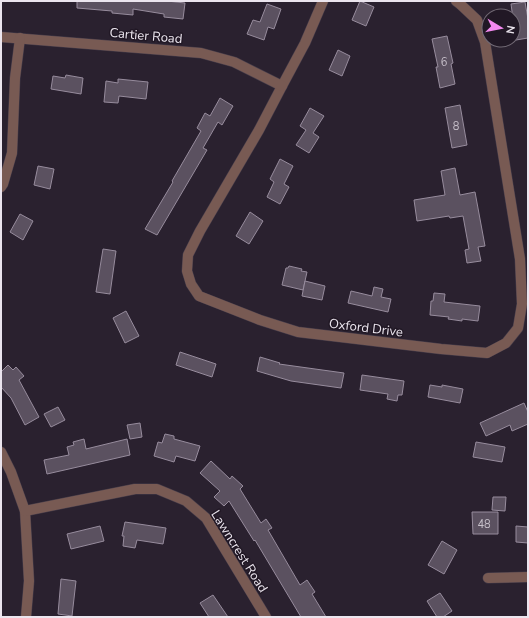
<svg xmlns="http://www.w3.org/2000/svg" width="529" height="618" font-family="'Nunito Sans',sans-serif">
<rect width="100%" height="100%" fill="#2a212f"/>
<g fill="#5b5160" stroke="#978c9d">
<path d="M77,1h90l18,2 -2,16 -19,-2v-3l-31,-5v6l-21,-2v-2l-35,-3z"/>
<path d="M360,1l14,6 -8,19 -14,-6z"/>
<path d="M525,2l3,17v19l-12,2 -5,-36z"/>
<path d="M267,4l14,5 -7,20 -6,-2 -4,13 -17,-6 6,-14 7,2z"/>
<path d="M447,36l6,27 -2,1 4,20 -15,4 -4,-21h2l-6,-28z"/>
<path d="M338,50l12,6 -8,20 -13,-6z"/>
<path d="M66,75l17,3 -2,16 -30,-5 2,-13 12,2z"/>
<path d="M118,79l30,3 -2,17 -27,-3 -1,7 -14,-1 2,-21 12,2z"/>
<path d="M220,98l13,8 -11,19 -4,-3 -15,26 4,2 -50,85 -12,-6 28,-47 -1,-1 29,-50 -4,-3 8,-15 5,3z"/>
<path d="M460,105l7,40 -15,3 -7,-40z"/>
<path d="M310,108l14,8 -11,17 6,4 -10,16 -13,-8 10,-15 -6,-4z"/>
<path d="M280,159l13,7 -9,18 5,3 -9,17 -13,-7 7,-15 -4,-3z"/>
<path d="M38,166l16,3 -4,20 -16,-4z"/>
<path d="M455,168l5,27 15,-3 10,54 -7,1 3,14 -14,2 -2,-13 4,-1 -6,-33 -13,2 -1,-2 -32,5 -3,-21 31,-5 -4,-24z"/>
<path d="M250,212l13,9 -14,23 -13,-8z"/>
<path d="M20,214l13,7 -10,19 -13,-8z"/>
<path d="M103,249l13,2 -6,43 -14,-2z"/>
<path d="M289,266l13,3 -1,2 6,1 -4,18 -21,-5 4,-17h2z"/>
<path d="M305,281l20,5 -3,14 -20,-4z"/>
<path d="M374,287l9,2 -2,8 10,2 -3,13 -40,-9 3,-12 21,5z"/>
<path d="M434,293l11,1 -1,8 36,4 -2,15 -16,-2v2l-14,-2 1,-2 -19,-2 1,-14h2z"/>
<path d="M126,311l13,25 -14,7 -12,-25z"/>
<path d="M180,352l36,12 -4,13 -36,-12z"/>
<path d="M260,357l20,6 -1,1 65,9 -3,15 -50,-7 -34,-10z"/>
<path d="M8,365l5,5 3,-3 8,9 -5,4 20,37 -14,8 -14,-27 -10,-11v-15z"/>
<path d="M362,375l42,6 -2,14h-4l-1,6 -10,-2 1,-5 -28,-4z"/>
<path d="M430,385l12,2v-2l21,4 -3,14 -32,-6z"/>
<path d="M524,403l4,9v12l-16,7 -2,-6 -24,11 -6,-13z"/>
<path d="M58,407l7,13 -14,7 -7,-13z"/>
<path d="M140,423l2,14 -12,2 -3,-14z"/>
<path d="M165,434l9,2v3l26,7 -5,15 -19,-5 -2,6 -20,-6 4,-14 4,1z"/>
<path d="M84,439l2,10 41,-10 3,16 -83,19 -3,-14 25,-5 -2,-8 7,-2 -1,-3z"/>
<path d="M476,442l29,5 -3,15 -29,-5z"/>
<path d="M211,461l19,18 2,-3 11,10 -3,3 21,34 5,-4 6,9 -4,2 32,55 7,-5 8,12 -3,2 14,23h-25l-46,-77 -1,1 -25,-40 -5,5 -10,-9 6,-6 -20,-18z"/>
<path d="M493,497h13l-1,14 -13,-1z"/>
<path d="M472,512h26v22h-25z"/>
<path d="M125,522l41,6 -3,16 -26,-4 -2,8 -12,-2 1,-10h-2z"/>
<path d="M100,526l4,15 -33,8 -4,-15z"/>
<path d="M516,526l12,1v16l-12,-1z"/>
<path d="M442,541l15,9 -13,24 -16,-9z"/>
<path d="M61,579l15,2 -4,35 -14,-2z"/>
<path d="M440,593l12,18 -9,6h-6l-10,-16z"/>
<path d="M213,595l15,22h-19l-9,-14z"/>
</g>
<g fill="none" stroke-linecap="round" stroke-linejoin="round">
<defs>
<g id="minor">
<path d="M323,1l-18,42 -23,43 -23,44 -59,101 -12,24 -1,16 4,13 8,12 61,24 38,12 143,17 46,4 19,-10 12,-15 4,-24 -2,-45 -35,-217 -8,-22 -17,-16 -4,-3"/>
<path d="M1,37l200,16 33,9 48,24"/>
<path d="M1,187l2,-3 9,-31 3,-75 5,-40"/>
<path d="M1,452l10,20 14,39 4,70 -3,36"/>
<path d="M25,511l110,-22h22l29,12 20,17 60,99"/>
<path d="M488,578l40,-1"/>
</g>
</defs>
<use href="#minor" stroke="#453c4a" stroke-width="11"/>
<use href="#minor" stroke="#785a53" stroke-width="10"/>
</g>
<g text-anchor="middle" stroke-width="3" stroke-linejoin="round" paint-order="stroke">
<g font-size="11" fill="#c7c0ca">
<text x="444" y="66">6</text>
<text x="456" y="130">8</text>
<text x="484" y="528">48</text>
</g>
<g font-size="13" fill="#ebe5ee" stroke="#211825">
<text transform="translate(146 35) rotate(5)" y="5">Cartier Road</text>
<text transform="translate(366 327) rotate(7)" y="5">Oxford Drive</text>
<text transform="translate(240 551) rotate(58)" y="5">Lawncrest Road</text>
</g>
</g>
<rect width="529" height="618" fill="none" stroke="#ebe5ee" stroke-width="4"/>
<g transform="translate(501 28) rotate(100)"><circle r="19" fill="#211825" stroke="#726a75"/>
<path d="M0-3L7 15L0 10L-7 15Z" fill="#f489f0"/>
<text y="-6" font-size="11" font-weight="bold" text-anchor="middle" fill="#ebe5ee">N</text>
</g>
</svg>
